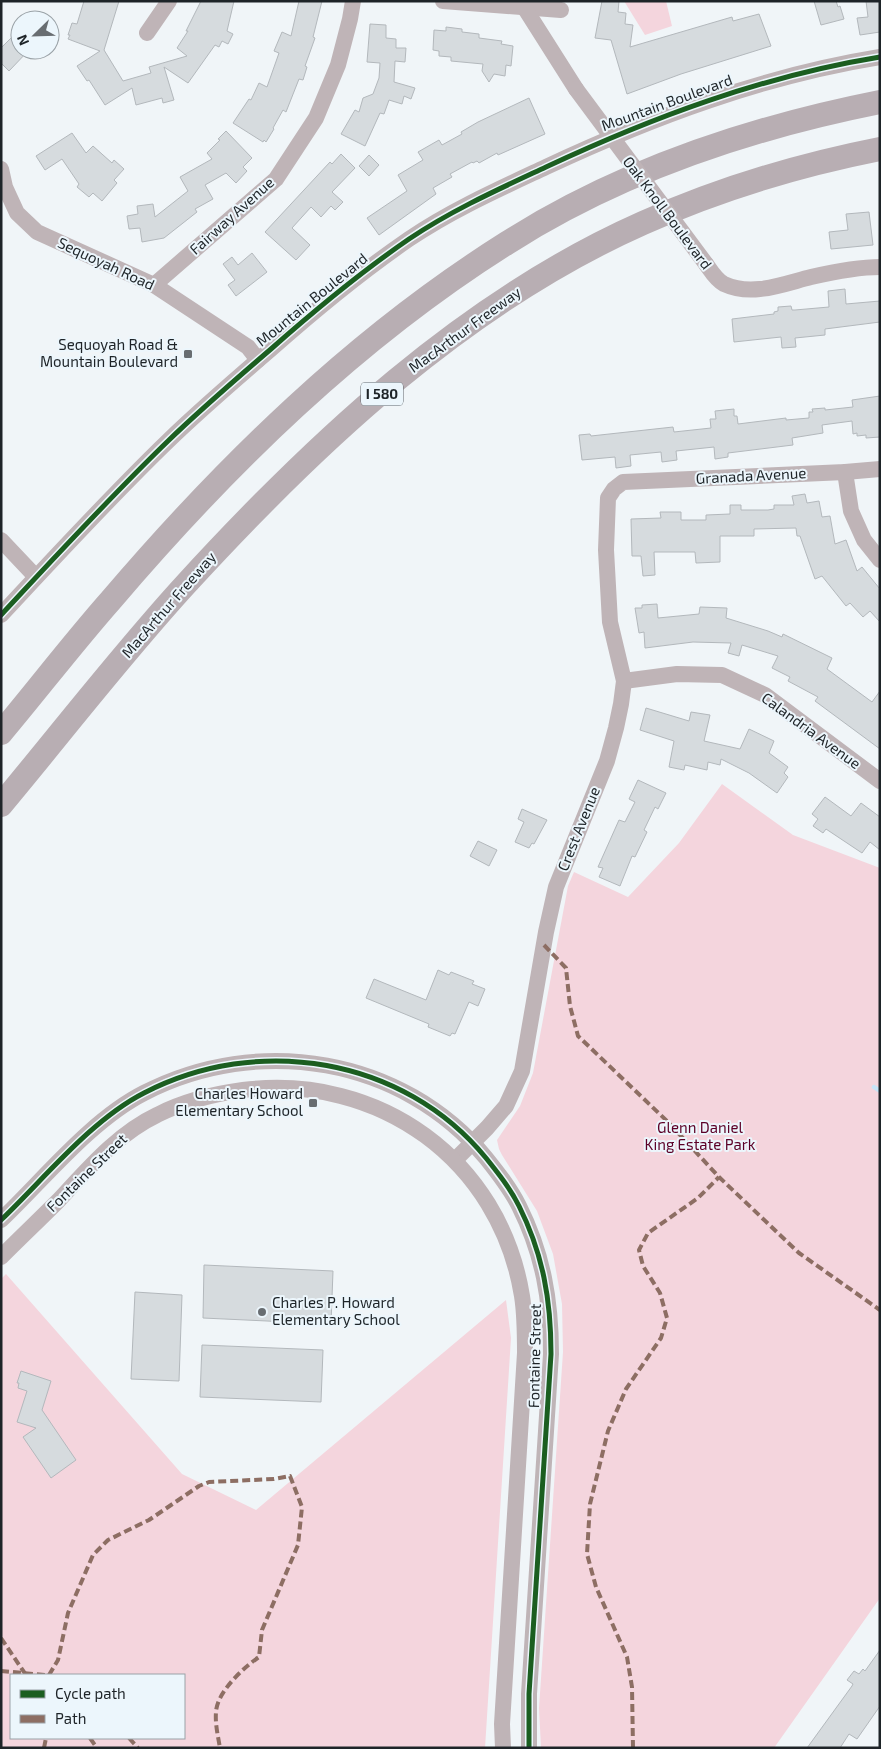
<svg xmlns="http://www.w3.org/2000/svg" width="881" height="1749" font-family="'Exo 2',sans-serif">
<rect width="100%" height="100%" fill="#f0f5f8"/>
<g fill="#f4d5dd" fill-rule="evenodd">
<path d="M624,1h42l6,25 -27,9z"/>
<path d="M722,784l71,51 87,33v730l-106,150h-233l-2,-40 24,-356 -1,-48 -9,-50 -16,-43 -35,-56 -3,-6 -2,-9 23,-34 13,-33 35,-187 6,-14 54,25 51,-54z"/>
<path d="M6,1274l176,200 74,36 250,-210 5,38 -26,410h-484v-469zM11,1675h173v63h-173z"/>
</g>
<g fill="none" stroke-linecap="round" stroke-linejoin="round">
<path stroke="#c7e4f7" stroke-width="4.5" d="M874,1087l6,4"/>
</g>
<g fill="#d6dbde" stroke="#b3b8bc">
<path d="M84,1h35l-15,49 19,31 28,-8 -2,-6 38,-11 -10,-8 11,-17h-2l15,-30h33l-7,30 6,3 -5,10 -6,-3 -3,6 -4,-2 -27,38 -24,-16 10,33 -11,3 -1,-5 -26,7 -4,-17 -27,17 -16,-25 -2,1 -10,-15 23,-15 -32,-12 2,-4h-2l4,-12 5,1z"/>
<path d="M299,1h23l-9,36 2,1 -10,28 2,1 -4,13 -4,-1 -13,33 -3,-2 -10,18 1,1 -8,13 -2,-2 -1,2 -30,-19 16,-24 2,1 8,-17 8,4 12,-34 -5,-2 8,-19 9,4z"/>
<path d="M602,1h17l-1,11 8,1 -1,11 8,1 -3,22 102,-30 1,4 26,-7 12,32 -90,28 -54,20 -16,-54 -16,-2z"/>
<path d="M814,1h22l2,6 2,-1 4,13 -23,6z"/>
<path d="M866,1h14v31l-20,3 -3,-17 11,-1z"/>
<path d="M370,24l16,1v13l10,1v9h10l-1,14 -10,-1 -1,21 21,6 -4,11 -7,-3 -2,8 -13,-4 -5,14 -4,-1 -15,33 -24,-12 14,-24 4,2 4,-14 10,-4 6,-16 1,-15 -13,-1z"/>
<path d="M446,27l16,2v3l17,2v4l23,3 -1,3 12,2 -2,20 -5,-1 -1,11 -11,-2 -5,8 -7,-11 1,-7 -32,-3v-4l-12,-1v-5l-6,-1 1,-20 12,1z"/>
<path d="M20,29v21h9l-20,21 -8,-8v-15z"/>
<path d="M529,98l16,36 -47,21 -1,-2 -18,10 -2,-2 -4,2 -1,-1 -22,12 2,3 -19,11 3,6 -57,41 -12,-17 40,-27 -9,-16 25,-15 -5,-8 21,-12 3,5 20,-11 -1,-2 17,-10z"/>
<path d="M226,131l26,27 -9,9 4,4 -11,12 -10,-10 -21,12 8,14 -18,10 2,3 -33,26 -22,4 -2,-14 -11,1 -2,-13 11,-2 -1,-8 16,-2 2,13 33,-26 -8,-14 32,-18 -5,-6 13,-13 -2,-1z"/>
<path d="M72,133l14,20 7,-7 19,17 2,-3 10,9 -10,11 3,3 -15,18 -9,-8 -4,4 -12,-10 2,-3 -17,-25 -17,11 -9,-14z"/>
<path d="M341,154l14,14 -23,24 11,10 -8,8 -4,-4 -10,11 -10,-10 -19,21 18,17 -14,15 -31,-28 65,-70 2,2z"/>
<path d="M369,155l10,10 -10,11 -10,-10z"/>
<path d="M869,212l4,33 -42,4 -2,-17 19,-2 -2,-16z"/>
<path d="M252,253l15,19 -31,24 -8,-11 7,-5 -12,-16 9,-7 6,8z"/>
<path d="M845,289l1,15 34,-3v21l-55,7v6l-30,3 1,9 -14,1 -1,-11 -47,5 -2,-23 42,-5v-2l4,-1v-4l13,-1 1,4h3l34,-3 -1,-16z"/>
<path d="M880,396v41l-14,1v-3l-9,1v-3l-4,1 -1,-13 -30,4 1,8 -31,5 1,7 -65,8v4l-13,2 -1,-12 -38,4 1,9 -15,2 -1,-10 -31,3 1,11 -15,2 -1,-11 -33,3 -3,-25 11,-1 1,2 82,-9 1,5 37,-4 -1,-9h6l-1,-8 19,-2v7h3l1,8 48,-6v2l23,-2v-6h4l-1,-3 13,-1v2l28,-3 -1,-7z"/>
<path d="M805,494l2,9 12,-2 3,16 8,-1 5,28 11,-4 11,31 5,-4 18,22v33l-10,-11 -7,6 -13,-14 -4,3 -24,-30 -7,3 -15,-43h-3l-1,-8 -42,1v7h-34v26l-24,1 -1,-11h-41l1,23 -12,1 -2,-20h-9l-1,-37 30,-1 -1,-6h21v8h25v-5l24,-1v-9h11v5h27l6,-1v-4h20l-2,-9z"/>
<path d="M657,604l1,14 41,-4 1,-7 27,1 -1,10 42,13 14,6 1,-3 49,24 -5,11 45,33 8,-11v58l-65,-48 3,-4 -30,-16 2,-4 -18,-9 6,-12 -36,-11 -3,11 -11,-3 3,-10 -38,-1 -48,6 -1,-16 -5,1 -4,-25h7v-3z"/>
<path d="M646,708l43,13 2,-9 19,3 -6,26 36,8 9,-20 25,12 -5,12 19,14 -4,6 4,4 -11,16 -28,-20 -28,-14 -1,6 -12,-3 -1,8 -22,-5 -1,5 -15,-3 5,-26 -34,-11z"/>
<path d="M638,780l28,13 -8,16 -3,-2 -11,23 3,2 -12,25 -3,-1 -12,30 -21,-9 4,-9 -5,-1 21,-47 6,2 10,-20 -6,-3z"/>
<path d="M825,797l26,19 10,-13 19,14v33l-10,-8 -8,11 -36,-24 -3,4 -10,-7 5,-7 -6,-5z"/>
<path d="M522,809l25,11 -13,24 -2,-1 -3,5 -14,-6 9,-20 -6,-3z"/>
<path d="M478,841l19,9 -8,16 -19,-10z"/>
<path d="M438,970l11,5 2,-3 23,9 -2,3 13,5 -7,17 -9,-4 -14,32 -3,-1 -2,3 -22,-9 1,-3 -63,-26 8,-19 52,21z"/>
<path d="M204,1265l129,6 -2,53 -128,-6z"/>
<path d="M135,1292l47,3 -3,86 -48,-2z"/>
<path d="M202,1345l121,5 -2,52 -121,-5z"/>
<path d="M21,1371l30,10 -9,29 34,50 -25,18 -28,-41 13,-9 -19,-6 10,-31 -9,-3 1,-5h-2z"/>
<path d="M880,1650v56l-23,33 -8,-5 -9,14h-33l45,-62 1,-2 -6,-4 7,-9 5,3 4,-5 2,2z"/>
</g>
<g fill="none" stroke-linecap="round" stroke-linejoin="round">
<g stroke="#bfb4b7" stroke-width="16">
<path d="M443,1l118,9"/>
<path d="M524,7l52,82"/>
<path d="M147,33l22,-32"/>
<path d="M1,169l4,18 12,26 20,19 117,53 94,62 10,13"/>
<path d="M706,264c5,7 10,16 18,20 28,13 59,0 87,-7 22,-5 46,-10 69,-10"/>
<path d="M154,285l122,-106 40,-61 22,-53 12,-46 3,-18"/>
<path d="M845,472l6,39 13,29 16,20"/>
<path d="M1,540l35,37"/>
<path d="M1,615c55,-59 109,-118 167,-174 33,-32 68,-62 103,-92 44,-39 90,-77 138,-110 43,-29 90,-50 137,-72 107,-50 217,-91 334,-110"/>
<path d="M624,681l53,-7 45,1 43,20 115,86"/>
<path d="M455,1160l32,-32 19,-22 16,-35 24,-139 10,-45 51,-126 9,-33 5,-24 3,-23 -14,-59 -4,-72 2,-52 6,-9 9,-7 222,-10 35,-3"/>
<path d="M1,1220c43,-41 90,-100 143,-127 114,-59 259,-36 342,65 12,15 24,30 33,48 24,48 32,94 32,148l-22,340v54"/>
<path d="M1,1257c19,-19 38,-37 57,-56 29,-31 59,-67 99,-86 27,-14 56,-21 86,-25 136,-17 257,70 279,206 3,19 3,38 3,57l-23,371 1,24"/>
</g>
<g stroke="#b8aeb3" stroke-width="24">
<path d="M1,733c37,-44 72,-90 110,-133 115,-135 245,-262 396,-357 113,-72 242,-115 373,-141"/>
<path d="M1,805c61,-73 120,-150 185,-221 130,-142 279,-282 457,-361 76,-34 156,-58 237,-74"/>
</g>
<path stroke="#bfb4b7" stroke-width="16" d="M576,89l130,175"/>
<g stroke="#8d6e63" stroke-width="4" stroke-dasharray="8 4" stroke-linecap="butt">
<path d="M544,945l22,23 4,38 8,30 90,86 51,55 80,76 81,57"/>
<path d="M1,1638l25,37"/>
<path d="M1,1671l44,4"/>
<path d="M49,1675l9,-15 10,-47 25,-58 15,-15 41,-20 50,-34 10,-4 65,-3 16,-3 12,31 -4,38 -36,85 -3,27c-16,11 -42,35 -43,55 -1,12 2,24 4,36"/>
<path d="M90,1738l7,10"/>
<path d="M129,1738l9,10"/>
<path d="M44,1748l2,-10"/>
<path d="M633,1748l-1,-61 -5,-30 -31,-70 -9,-33 3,-50 18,-73 18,-42 35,-51 6,-20 -7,-25 -17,-27 -4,-16 9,-17 50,-35 21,-21"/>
</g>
<defs>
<g id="cycleway">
<path d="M1,615c55,-59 109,-118 167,-174 33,-32 68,-62 103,-92 44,-39 90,-77 138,-110 43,-29 90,-50 137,-72 107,-50 217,-91 334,-110"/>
<path d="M1,1220c43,-41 90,-100 143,-127 114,-59 259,-36 342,65 12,15 24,30 33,48 24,48 32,94 32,148l-22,340v54"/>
</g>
</defs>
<use href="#cycleway" stroke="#ecf6fc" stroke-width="8"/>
<use href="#cycleway" stroke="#1b5e20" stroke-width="5"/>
</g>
<g fill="#686d71" stroke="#ecf6fc" stroke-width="2">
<rect x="183" y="349" width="10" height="10" rx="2.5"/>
<rect x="308" y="1098" width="10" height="10" rx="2.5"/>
<circle cx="262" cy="1312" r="5"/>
</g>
<g text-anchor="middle" stroke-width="4" stroke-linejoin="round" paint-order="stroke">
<rect fill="#ecf6fc" stroke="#5c6368" stroke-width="1" x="361" y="382.5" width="42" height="23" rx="4"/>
<g font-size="14" font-weight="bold" fill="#1e2428">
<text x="382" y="399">I 580</text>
</g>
<g font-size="15" fill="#1e2428" stroke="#ecf6fc">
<text transform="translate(667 103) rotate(-20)" y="5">Mountain Boulevard</text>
<text transform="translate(667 213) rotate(53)" y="5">Oak Knoll Boulevard</text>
<text transform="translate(232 216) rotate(-42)" y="5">Fairway Avenue</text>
<text transform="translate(106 264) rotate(25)" y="5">Sequoyah Road</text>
<text transform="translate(312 300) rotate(-39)" y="5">Mountain Boulevard</text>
<text transform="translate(465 330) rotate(-36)" y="5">MacArthur Freeway</text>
<text transform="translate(751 476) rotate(-3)" y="5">Granada Avenue</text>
<text transform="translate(169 605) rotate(-49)" y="5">MacArthur Freeway</text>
<text transform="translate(811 731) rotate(36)" y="5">Calandria Avenue</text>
<text transform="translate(579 829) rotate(-68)" y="5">Crest Avenue</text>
<text transform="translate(87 1173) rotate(-44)" y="5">Fontaine Street</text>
<text transform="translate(535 1356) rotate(-89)" y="5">Fontaine Street</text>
</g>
<g font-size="15" fill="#1e2428" stroke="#ecf6fc" text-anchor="end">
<text x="178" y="350">Sequoyah Road &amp;<tspan x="178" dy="17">Mountain Boulevard</tspan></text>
<text x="303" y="1099">Charles Howard<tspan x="303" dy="17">Elementary School</tspan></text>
<text x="272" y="1308" text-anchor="start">Charles P. Howard<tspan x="272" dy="17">Elementary School</tspan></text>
</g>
<g font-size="15" fill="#5c0027" stroke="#ecf6fc">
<text x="700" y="1133">Glenn Daniel<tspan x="700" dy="17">King Estate Park</tspan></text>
</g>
</g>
<rect width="881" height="1749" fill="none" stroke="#1e2428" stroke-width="5"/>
<rect x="10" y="1674" width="175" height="65" fill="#ecf6fc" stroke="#9aa2a7"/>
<rect x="20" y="1690" width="25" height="8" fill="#1b5e20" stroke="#9aa2a7"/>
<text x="55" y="1699" font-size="15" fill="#1e2428">Cycle path</text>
<rect x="20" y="1715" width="25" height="8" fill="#8d6e63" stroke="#9aa2a7"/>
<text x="55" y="1724" font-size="15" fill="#1e2428">Path</text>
<g transform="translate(35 35) rotate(247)"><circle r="24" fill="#ecf6fc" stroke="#9aa2a7"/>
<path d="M0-4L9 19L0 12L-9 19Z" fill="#686d71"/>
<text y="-8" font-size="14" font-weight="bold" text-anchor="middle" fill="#1e2428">N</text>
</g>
</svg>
